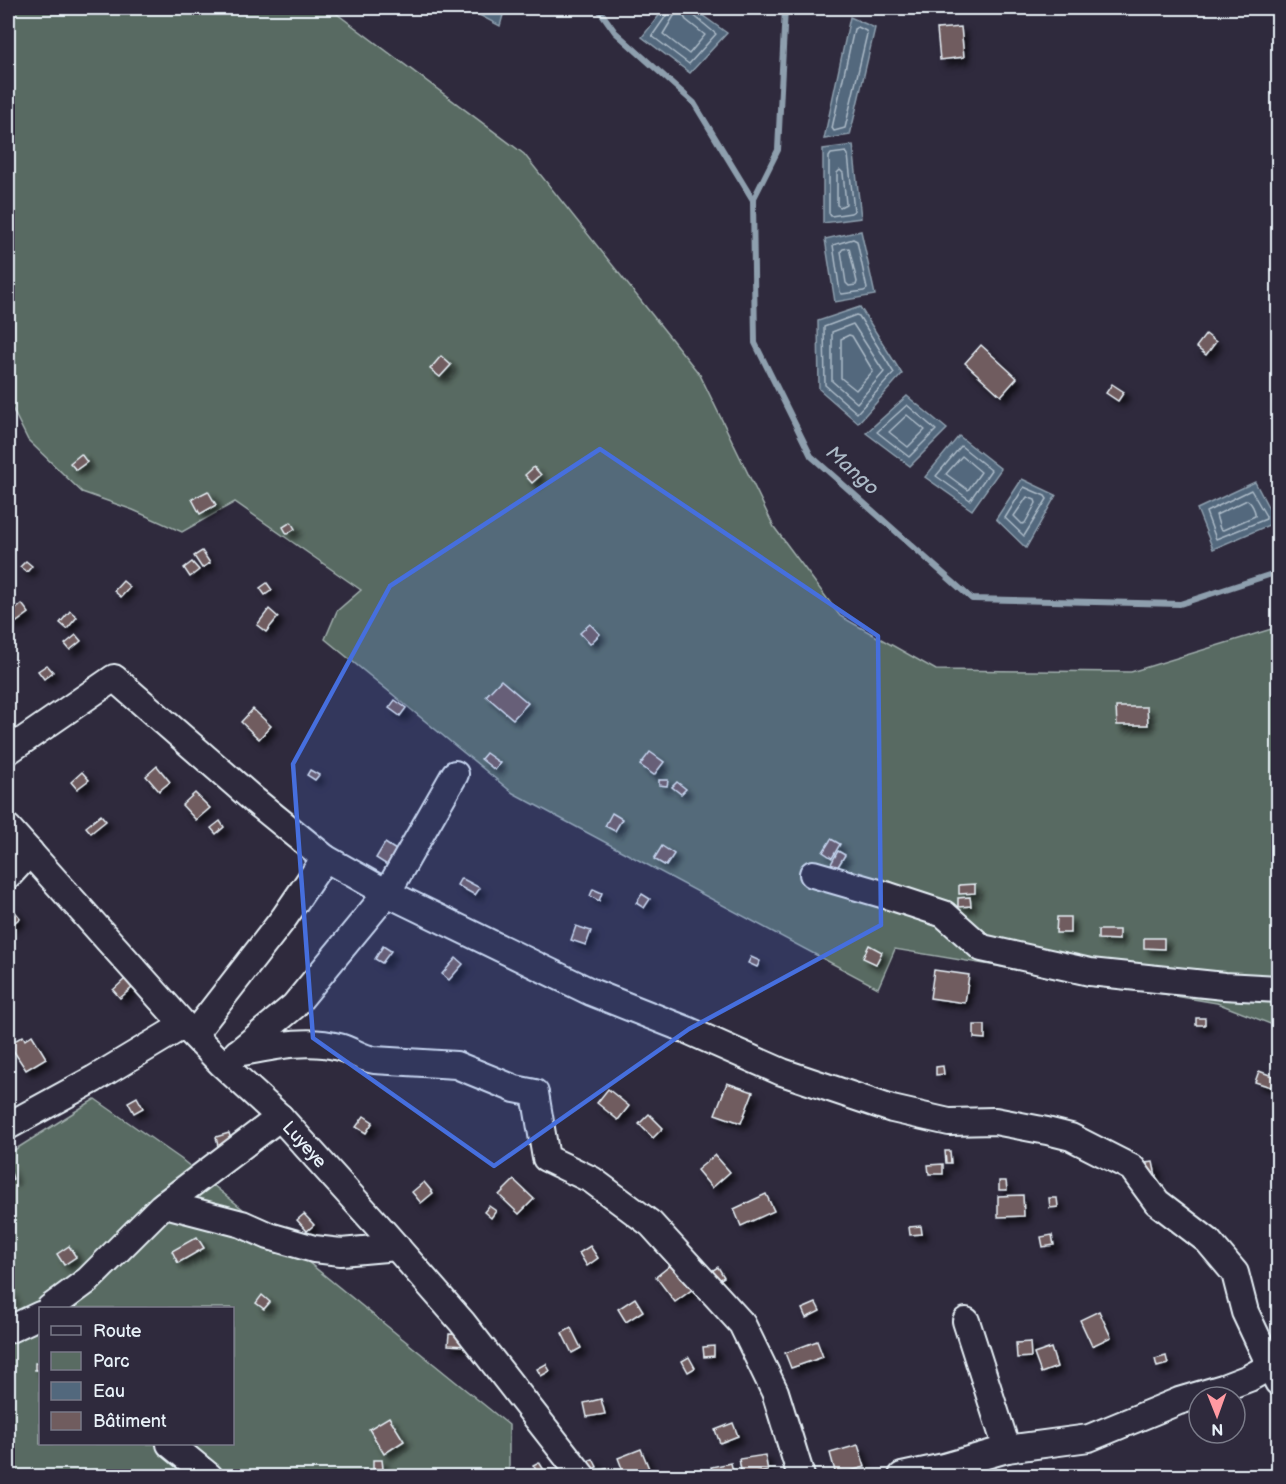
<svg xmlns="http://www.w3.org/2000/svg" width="1286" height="1484" font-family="'Balsamiq Sans',sans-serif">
<defs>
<filter id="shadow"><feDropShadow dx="5.5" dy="5.5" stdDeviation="3" flood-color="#0009"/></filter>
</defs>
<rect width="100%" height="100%" fill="#2f2a3d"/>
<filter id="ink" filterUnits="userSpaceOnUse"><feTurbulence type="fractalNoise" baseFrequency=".0167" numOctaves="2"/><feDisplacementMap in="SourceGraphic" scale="12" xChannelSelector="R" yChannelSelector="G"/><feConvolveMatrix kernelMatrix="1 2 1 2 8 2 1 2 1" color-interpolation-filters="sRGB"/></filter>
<g filter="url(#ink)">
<g fill="#596b62" stroke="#a0aead" stroke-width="1.5" fill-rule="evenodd">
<path d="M8,8h321l195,146 176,221 74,152 66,89 96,54 195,2 147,-45v400l-61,-24 -322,-54 -17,39 -365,-195 -188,-154 12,-28 24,-21 -126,-88 -53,30 -49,-22 -51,-18 -54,-52 -20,-40z"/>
<path d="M95,1099l86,60 328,266v51h-501v-322zM40,1308h192v136h-192z"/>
</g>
<g fill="#52687d" stroke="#8e9fae" stroke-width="1.5">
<path d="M466,8h39l-5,18z"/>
<path d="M665,8h27l35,25 -37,40 -48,-36z"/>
<path d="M850,17l25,11 -25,107 -26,4z"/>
<path d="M853,145l8,73 -38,5v-74z"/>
<path d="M861,231l14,64 -40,7 -10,-63z"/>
<path d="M860,307l42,67 -44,49 -39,-34 -1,-68z"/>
<path d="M907,396l40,33 -37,37 -44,-33z"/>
<path d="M959,436l42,33 -29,41 -47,-33z"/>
<path d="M1022,479l34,16 -30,53 -30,-29z"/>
<path d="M1255,482l21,40 -63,27 -16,-40z"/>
</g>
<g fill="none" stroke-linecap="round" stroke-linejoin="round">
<g stroke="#acbac7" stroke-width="1.5">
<path d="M669,8l-1,5 -16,23 37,28 27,-30 -24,-20 -3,-6"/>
<path d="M680,10l6,10 19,15 -16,19 -26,-20 14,-23z"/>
<path d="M858,27l8,4 1,3 -22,94 -11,3 -2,-3 22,-99z"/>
<path d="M846,152l2,3 6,56 -3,2 -20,3 -2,-3v-56l2,-3z"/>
<path d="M840,170l3,3 3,31 -6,3 -3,-2v-32z"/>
<path d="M853,239l4,2 10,48 -3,2 -22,3 -2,-2 -7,-47z"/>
<path d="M849,248l8,34 -1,3 -7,1 -3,-3 -5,-32 2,-2z"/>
<path d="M856,315l3,1 35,57 -37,40 -32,-28 -1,-58z"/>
<path d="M853,324l31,48 -27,31 -25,-22v-49z"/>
<path d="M849,335l3,1 21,35 -17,19 -15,-12v-39z"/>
<path d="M907,405l29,25 -27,27 -32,-25z"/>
<path d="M907,415l18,15 -17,17 -19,-15z"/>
<path d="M961,446l30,24 -21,30 -34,-24z"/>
<path d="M962,456l19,16 -13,18 -22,-16z"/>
<path d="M1024,487l21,9 2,3 -23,37 -19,-18z"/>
<path d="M1251,490l15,26v3l-50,20 -10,-27z"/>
<path d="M1027,497l8,3 1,3 -11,20 -3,1 -8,-8z"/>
<path d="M1247,500c4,2 9,11 8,16l-32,14 -3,-1 -4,-14z"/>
</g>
<g stroke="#8e9fae" stroke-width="6">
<path d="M598,8l17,24 79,71 59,97 2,143 56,113 161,143 208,5 98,-32"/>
<path d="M753,200l25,-50 7,-142"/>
</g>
</g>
<g fill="#705c5e" stroke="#e8f1f8" stroke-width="1.5" filter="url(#shadow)">
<path d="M961,27l3,30 -24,3 -3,-31z"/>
<path d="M1206,334l10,8 -10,13 -10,-8z"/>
<path d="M981,345l36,33 -16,18 -36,-33z"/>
<path d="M441,356l10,9 -11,12 -10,-8z"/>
<path d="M1112,384l12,8 -6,9 -12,-8z"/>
<path d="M81,454l6,8 -11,8 -6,-7z"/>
<path d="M534,467l7,8 -9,8 -7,-8z"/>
<path d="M208,491l8,14 -16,9 -8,-15z"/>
<path d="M291,522l4,7 -8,5 -4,-7z"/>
<path d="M202,551l8,12 -8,5 -8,-12z"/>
<path d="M26,561l6,5 -5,6 -7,-5z"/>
<path d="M192,562l7,8 -9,7 -6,-9z"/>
<path d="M123,581l7,6 -9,10 -7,-6z"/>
<path d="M267,583l5,7 -7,5 -5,-7z"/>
<path d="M22,604l7,9 -15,11 -6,-8z"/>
<path d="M269,609l9,8 -12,15 -9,-7z"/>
<path d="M70,611l7,6 -10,12 -7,-6z"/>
<path d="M590,624l10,10 -10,10 -10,-11z"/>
<path d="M76,635l5,6 -11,9 -5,-6z"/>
<path d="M47,665l6,7 -9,7 -6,-8z"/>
<path d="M501,680l27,23 -15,16 -27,-23z"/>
<path d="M395,700l11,8 -6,8 -11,-8z"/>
<path d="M1116,707h31l1,18h-31z"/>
<path d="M253,709l18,17 -12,13 -18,-17z"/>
<path d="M650,752l14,10 -10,13 -14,-10z"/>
<path d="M486,753l14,10 -5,7 -14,-11z"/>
<path d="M157,766l13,16 -11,9 -13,-15z"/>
<path d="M310,770l9,5 -4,5 -8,-5z"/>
<path d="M82,772l7,8 -12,9 -6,-7z"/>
<path d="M659,780h9l-1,6 -8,-1z"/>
<path d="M677,782l9,7 -5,5 -9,-7z"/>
<path d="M195,793l15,15 -14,12 -14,-15z"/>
<path d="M612,813l10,6 -7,12 -10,-5z"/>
<path d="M101,815l5,6 -15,12 -5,-6z"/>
<path d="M220,821l4,6 -8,7 -5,-6z"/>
<path d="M831,839l9,5 -8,14 -9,-6z"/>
<path d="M385,843l19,12 -9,15 -19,-12z"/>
<path d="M662,846l12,8 -8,12 -12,-7z"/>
<path d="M838,851l7,4 -8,13 -6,-4z"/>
<path d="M461,878l19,10 -5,7 -18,-10z"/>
<path d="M975,884v9l-16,1v-9z"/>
<path d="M593,889l9,4 -3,8 -9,-5z"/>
<path d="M642,894l8,5 -6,9 -8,-5z"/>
<path d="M970,897l1,9 -13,1v-9z"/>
<path d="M12,908l8,10 -12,10v-17z"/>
<path d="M1057,917h13v16h-14z"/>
<path d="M576,926l15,5 -5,14 -15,-5z"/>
<path d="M1098,930h21v10l-21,-1z"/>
<path d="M1144,938h20v11l-20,-1z"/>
<path d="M869,945l13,7 -6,12 -13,-6z"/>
<path d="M383,946l8,5 -9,12 -7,-4z"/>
<path d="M751,957l9,4 -3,6 -9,-4z"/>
<path d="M456,958l7,6 -14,16 -7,-6z"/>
<path d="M934,970l35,5 -4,28 -35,-5z"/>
<path d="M125,979l7,9 -12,10 -7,-8z"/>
<rect x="1196" y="1018" width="9" height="7"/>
<path d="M974,1025h11v14l-11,-1z"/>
<path d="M32,1035l14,23 -20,12 -17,-26 14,-8 2,4z"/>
<path d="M943,1066l1,8 -8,1v-8z"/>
<path d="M1259,1071l16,6 -4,10 -16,-5z"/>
<path d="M727,1083l26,9 -12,31 -26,-9z"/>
<path d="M608,1089l21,17 -11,14 -21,-17z"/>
<path d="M137,1097l6,11 -9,5 -6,-11z"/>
<path d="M649,1114l14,14 -10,10 -14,-14z"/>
<path d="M364,1116l9,6 -7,11 -10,-6z"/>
<path d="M229,1133l4,15 -14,3 -3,-14z"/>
<path d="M945,1151h5l1,12h-5z"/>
<path d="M715,1155l15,17 -18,16 -15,-18z"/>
<path d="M1153,1162l3,14 -8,1 -3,-14z"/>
<path d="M8,1164l5,15 -5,2z"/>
<path d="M943,1164v10h-14l-1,-9z"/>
<path d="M514,1180l20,19 -15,15 -20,-19z"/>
<path d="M999,1181h7l1,9h-8z"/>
<path d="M424,1182l9,11 -12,10 -9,-11z"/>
<path d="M766,1194l8,17 -33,15 -7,-17z"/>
<path d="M1023,1195l1,21 -26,1v-21z"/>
<path d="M1049,1198h8l1,9 -8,1z"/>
<path d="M489,1206l7,5 -5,7 -7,-6z"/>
<path d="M304,1214l10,11 -7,6 -10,-11z"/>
<path d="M921,1226l1,8 -12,1 -1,-8z"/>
<path d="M1052,1235l2,10 -11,2 -2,-10z"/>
<path d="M197,1237l7,11 -26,15 -6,-12z"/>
<path d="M69,1246l7,11 -12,8 -7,-11z"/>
<path d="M590,1246l8,12 -11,8 -8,-13z"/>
<path d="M677,1260l20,26 -22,16 -19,-25z"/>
<path d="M718,1267l6,10 -10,6 -6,-10z"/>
<path d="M8,1287l5,14 -5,2z"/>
<path d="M262,1295l8,7 -6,7 -8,-6z"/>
<path d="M635,1298l8,13 -17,11 -8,-13z"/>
<path d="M816,1303l4,8 -14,7 -4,-9z"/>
<path d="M1099,1311l12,26 -19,9 -12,-26z"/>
<path d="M571,1328l10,20 -9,5 -10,-20z"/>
<path d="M449,1334l17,1v11l-18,-1z"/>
<path d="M817,1341l6,16 -32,11 -6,-15z"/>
<path d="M1030,1342l1,15 -14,1 -1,-15z"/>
<path d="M714,1346v10l-10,1 -1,-10z"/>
<path d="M1051,1348l6,19 -16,6 -7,-19z"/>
<path d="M1166,1356l2,8 -11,3 -2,-8z"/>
<path d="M689,1357l6,11 -7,4 -6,-11z"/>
<rect x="35" y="1363" width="5" height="7"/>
<path d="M546,1364l4,7 -9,5 -4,-7z"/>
<path d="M601,1399l4,15 -18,3 -3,-14z"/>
<path d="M389,1417l15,24 -20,13 -15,-25z"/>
<path d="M733,1423l5,13 -18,7 -5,-13z"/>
<path d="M858,1445l7,22 -29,8 -6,-22z"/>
<path d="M641,1449l11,27h-27l-7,-18z"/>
<path d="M765,1455l3,16 -26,5 -3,-17z"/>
<path d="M593,1459l4,8 -8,4 -4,-9z"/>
<path d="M373,1460h9l1,9h-10z"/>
<path d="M539,1462l5,8 -6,3 -5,-8z"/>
<path d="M731,1463l3,13h-21l-2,-9z"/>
<path d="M609,1468l3,8h-7l-3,-6z"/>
<path d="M1052,1471l2,5h-16z"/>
</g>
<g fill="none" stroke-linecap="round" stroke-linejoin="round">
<defs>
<g id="minor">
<path d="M8,751l106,-73 141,123 70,57 62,35 204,99 96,38 95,42 110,37 57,13 46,-1 52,10 24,6 61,31 25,34 51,39 27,32 10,39 33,70"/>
<path id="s1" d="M8,828l176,197 38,39 58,53 99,110 83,95 120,154"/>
<path d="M813,874l76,22 55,18 38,34 108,24 134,14 54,3"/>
<path d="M8,876l22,-24"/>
<path d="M194,1034l90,-116 41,-60"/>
<path d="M240,1051l54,-45 93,-113 68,-119"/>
<path d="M237,1053c33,-6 69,-15 102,-6 12,3 22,11 35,13l82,5 59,24 20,4 11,65 46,22 59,44 91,100 33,68 26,84"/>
<path d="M8,1126l86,-47 90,-54"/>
<path d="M165,1204l77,20 27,12 45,13 27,3 56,-5"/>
<path d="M50,1308l38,-28 73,-73 119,-90"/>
<path d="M966,1321l41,128"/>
<path d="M8,1330l32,-15"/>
<path d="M170,1444l39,32"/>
<path d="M902,1476l42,-9 63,-18 82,-11 90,-37 44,-13 26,-10 29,-16"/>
</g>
</defs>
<use href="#minor" stroke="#e8f1f8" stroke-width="30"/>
<use href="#minor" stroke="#2f2a3d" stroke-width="26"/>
</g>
</g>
<path fill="#466fde" fill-opacity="0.2" stroke="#466fde" stroke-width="4.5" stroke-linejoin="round" d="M600,449l278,187 3,289 -192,104 -195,137 -181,-128 -20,-274 97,-178z"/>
<g text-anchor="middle" stroke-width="5" stroke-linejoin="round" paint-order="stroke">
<g font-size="18" fill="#e8f1f8" stroke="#2f2a3d">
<text dy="6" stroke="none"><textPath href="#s1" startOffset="434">Luyeye</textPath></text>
</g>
<g font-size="20" font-style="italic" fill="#acbac7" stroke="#2f2a3d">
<text transform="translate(853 470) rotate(42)" y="7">Mango</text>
</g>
</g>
<rect width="1286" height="1484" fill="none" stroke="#2f2a3d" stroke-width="30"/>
<rect x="15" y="15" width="1256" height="1454" fill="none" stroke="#e8f1f8" stroke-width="2" filter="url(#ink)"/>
<rect x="39" y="1307" width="195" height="138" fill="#2f2a3d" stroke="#797a88" stroke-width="1.5"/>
<rect x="51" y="1326" width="30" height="9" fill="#2f2a3d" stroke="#797a88" stroke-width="1.5"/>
<text x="93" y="1337" font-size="18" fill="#e8f1f8">Route</text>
<rect x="51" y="1352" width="30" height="18" fill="#596b62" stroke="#797a88" stroke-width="1.5"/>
<text x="93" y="1367" font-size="18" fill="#e8f1f8">Parc</text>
<rect x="51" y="1382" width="30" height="18" fill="#52687d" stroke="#797a88" stroke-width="1.5"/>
<text x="93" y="1397" font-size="18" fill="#e8f1f8">Eau</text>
<rect x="51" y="1412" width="30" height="18" fill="#705c5e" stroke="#797a88" stroke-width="1.5"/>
<text x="93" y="1427" font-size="18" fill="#e8f1f8">Bâtiment</text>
<g transform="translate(1217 1415) rotate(179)"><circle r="28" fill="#2f2a3d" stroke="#797a88" stroke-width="1.5"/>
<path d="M0-4.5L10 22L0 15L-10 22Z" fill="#ff9aa2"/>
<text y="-9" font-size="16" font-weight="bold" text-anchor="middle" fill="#e8f1f8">N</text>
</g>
</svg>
